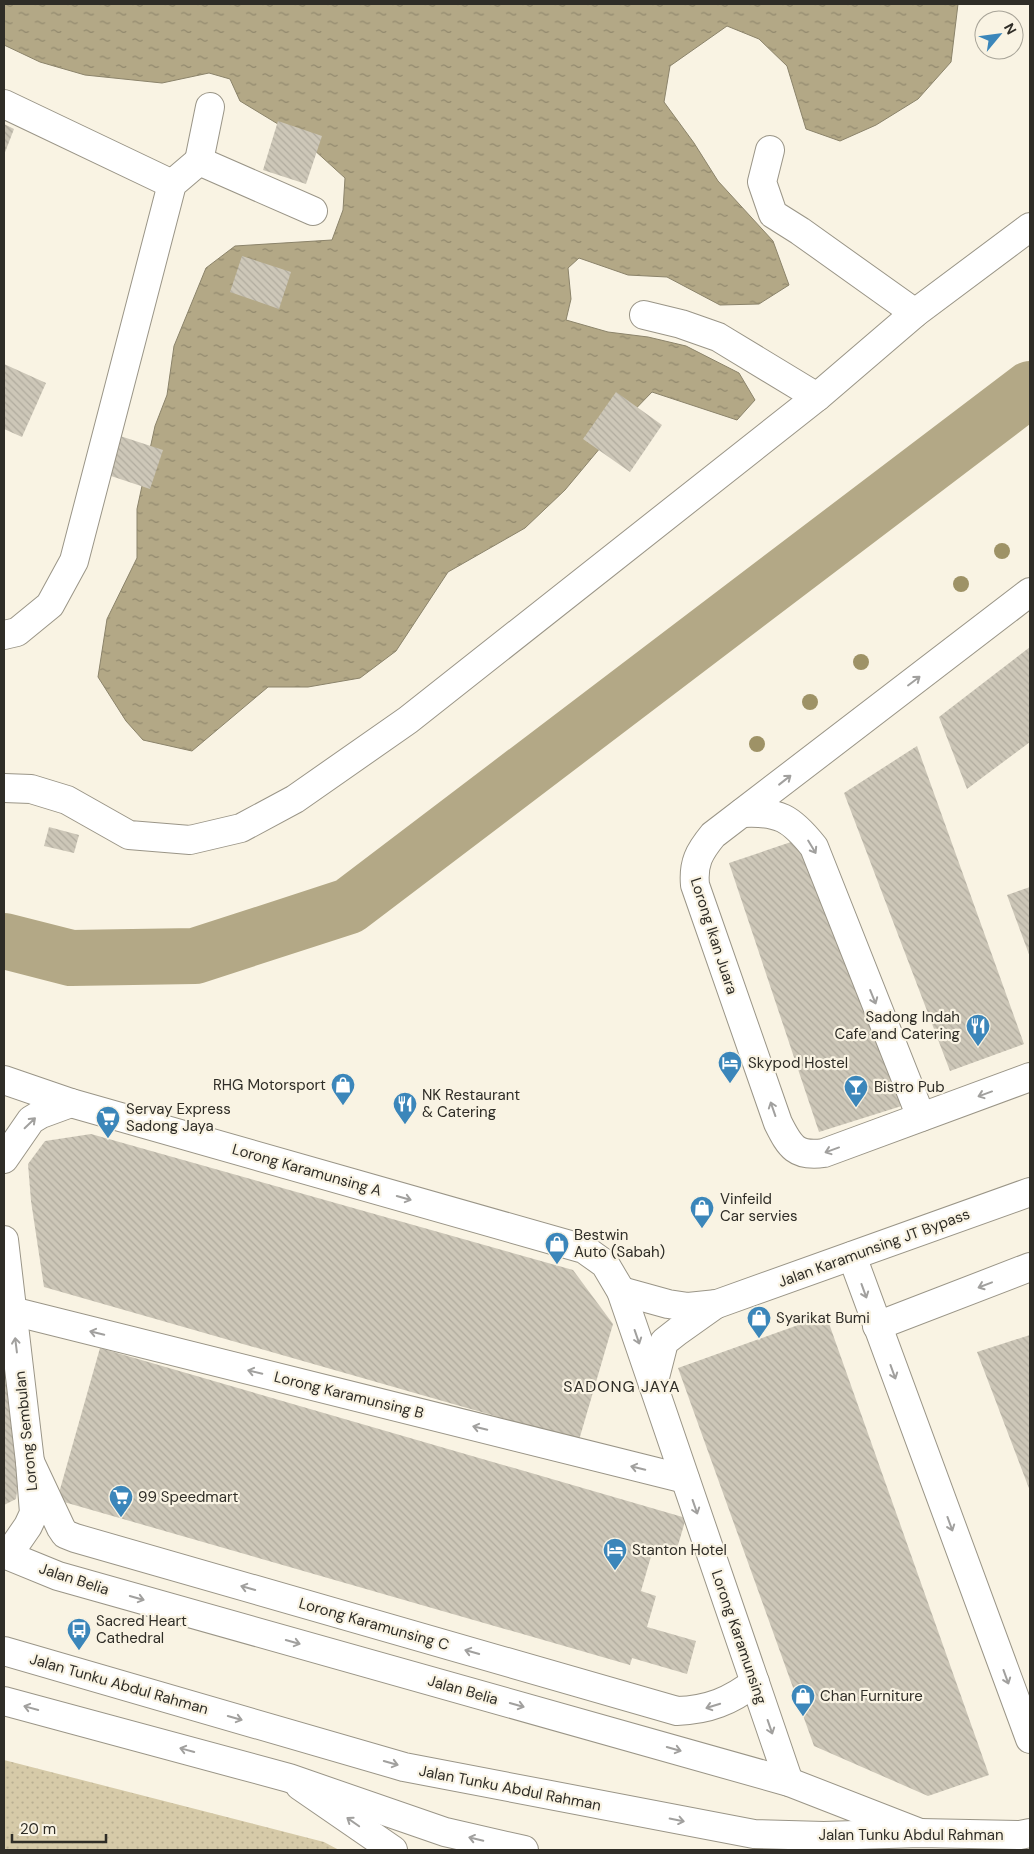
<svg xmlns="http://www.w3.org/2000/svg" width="1034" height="1854" font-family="'DM Sans',sans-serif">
<defs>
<pattern id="garden-dots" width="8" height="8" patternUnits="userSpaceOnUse" patternTransform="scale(1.25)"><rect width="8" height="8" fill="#d6caa8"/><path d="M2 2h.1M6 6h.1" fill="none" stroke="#b8ae91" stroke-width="1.8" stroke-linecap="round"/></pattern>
<pattern id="water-ripples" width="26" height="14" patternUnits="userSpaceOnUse" patternTransform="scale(1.25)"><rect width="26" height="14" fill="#b3a886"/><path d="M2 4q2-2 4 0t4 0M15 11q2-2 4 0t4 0" fill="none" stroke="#92896e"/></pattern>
<pattern id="building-back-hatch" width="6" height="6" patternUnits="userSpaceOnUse" patternTransform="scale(1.25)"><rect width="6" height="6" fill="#cdc7b8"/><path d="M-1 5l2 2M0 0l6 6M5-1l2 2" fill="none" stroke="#b0ab9e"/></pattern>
</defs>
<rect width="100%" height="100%" fill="#f9f3e3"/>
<path fill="url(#garden-dots)" d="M4,1760l320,82 15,8h-335z"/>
<path fill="url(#water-ripples)" stroke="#8b836a" d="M4,4h954l-7,58 -33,37 -42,26 -36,16 -34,-12 -19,-63 -28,-27 -32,-13 -57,40 -6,36 30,41 24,38 55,60 16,44 -30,19 -39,1 -53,-28 -39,-2 -49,-17 -11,10 3,31 -5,21 42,12 40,5 38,9 53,27 16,27 -18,20 -85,-28 -36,37 -51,61 -40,38 -77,44 -52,79 -36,27 -52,9h-40l-76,64 -49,-11 -17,-19 -28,-44 9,-58 30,-61v-49l18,-83 12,-31 7,-49 32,-78 29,-22 97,-6 11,-30 2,-32 -44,-40 -61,-37 -10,-22 -21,-6 -47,10 -77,-8 -45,-13 -36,-17z"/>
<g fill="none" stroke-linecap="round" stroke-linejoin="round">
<path stroke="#b3a886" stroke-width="56" d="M4,941l67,17 124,-2 154,-50 681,-517"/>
</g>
<g fill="url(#building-back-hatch)">
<path d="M278,121l44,15 -16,48 -43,-14z"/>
<path d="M4,124l10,5 -10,26z"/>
<path d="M242,256l49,16 -12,37 -49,-17z"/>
<path d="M4,364l42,19 -24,54 -18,-8z"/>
<path d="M616,392l46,33 -32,47 -47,-33z"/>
<path d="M114,434l49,16 -13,39 -48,-16z"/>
<path d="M1030,647v95l-63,47 -28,-72z"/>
<path d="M917,746l107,298 -74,27 -106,-278z"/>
<path d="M49,827l30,8 -5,18 -30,-7z"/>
<path d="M803,838l105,266 -89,28 -90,-269z"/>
<path d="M1030,887v70l-23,-62z"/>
<path d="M91,1134l482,136 40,54 -34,116 -535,-153 -13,-86 -3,-37 17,-23z"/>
<path d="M4,1307l18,146 -6,46 -12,6z"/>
<path d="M826,1315l163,460 -61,21 -114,-50 -136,-378z"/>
<path d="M1030,1335v156l-53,-139z"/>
<path d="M100,1348l586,170 -10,34 -22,-6 -13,45 15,5 -9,31 49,14 -9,33 -55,-16 -2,7 -573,-165z"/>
</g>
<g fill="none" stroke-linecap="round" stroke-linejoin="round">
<defs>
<g id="minor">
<path d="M4,104l168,80"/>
<path d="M770,150l-8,32 11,32 27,17 115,82"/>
<path d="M199,161l11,-54"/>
<path d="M644,315l37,9 37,13 99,60"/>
<path d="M1030,592l-317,243c-14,17 -20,28 -18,50l83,238c12,24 18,34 46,30l206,-76"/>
<path d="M4,635l13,-3 33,-27 24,-44 98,-377 27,-23 114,50"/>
<path d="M4,788l27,1 36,11 62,35 61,5 51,-12 54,-29 113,-79 409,-323 98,-84 115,-86"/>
<path d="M742,813c37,-2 49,5 72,34l107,270"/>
<path d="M4,1080l67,23 513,146 21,15 16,27 168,491"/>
<path d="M4,1159l27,-39 10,-6 30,-11"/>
<path d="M4,1240l26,222 4,51 -6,13 -20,29"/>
<path d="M852,1256l178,483"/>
<path d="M621,1291l47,13 20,3 29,-3 313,-112"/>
<path d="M12,1311l673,168"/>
<path d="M877,1326l153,-59"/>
<path d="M653,1385l11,-43 14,-11 38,-27"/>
<path d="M30,1462l31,66 4,6 10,4 602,173c31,-1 54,-10 78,-29"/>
<path d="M4,1554l54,22 731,206 131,51"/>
<path d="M300,1786l93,64"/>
</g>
<g id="major">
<path d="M4,1651l400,116 350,67 70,2 96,-3 100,2 10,-2"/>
<path d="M4,1701l285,77 156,54 79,18"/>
</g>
</defs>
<use href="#minor" stroke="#9a9587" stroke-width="30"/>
<use href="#major" stroke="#9a9587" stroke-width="30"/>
<use href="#minor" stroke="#fff" stroke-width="28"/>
<use href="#major" stroke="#fff" stroke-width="28"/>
</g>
<g fill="#9e9266">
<circle cx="1002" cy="551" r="8"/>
<circle cx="961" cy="584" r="8"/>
<circle cx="861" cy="662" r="8"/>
<circle cx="810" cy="702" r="8"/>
<circle cx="757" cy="744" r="8"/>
</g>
<defs><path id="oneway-shaft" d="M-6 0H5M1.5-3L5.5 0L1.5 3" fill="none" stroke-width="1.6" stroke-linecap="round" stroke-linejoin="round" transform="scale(1.25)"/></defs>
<g stroke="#a1a09e">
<use href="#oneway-shaft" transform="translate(914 681) rotate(-37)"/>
<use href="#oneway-shaft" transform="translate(785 780) rotate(-38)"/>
<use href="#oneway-shaft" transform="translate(812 847) rotate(59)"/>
<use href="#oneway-shaft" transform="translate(873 997) rotate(68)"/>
<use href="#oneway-shaft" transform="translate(985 1094) rotate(160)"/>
<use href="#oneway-shaft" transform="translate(773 1109) rotate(-109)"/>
<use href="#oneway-shaft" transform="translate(30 1123) rotate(-44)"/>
<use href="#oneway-shaft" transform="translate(832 1150) rotate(160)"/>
<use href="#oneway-shaft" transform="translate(404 1198) rotate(16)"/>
<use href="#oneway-shaft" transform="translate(985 1285) rotate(159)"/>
<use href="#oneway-shaft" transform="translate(864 1291) rotate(70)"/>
<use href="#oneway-shaft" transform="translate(97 1333) rotate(-166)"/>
<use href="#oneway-shaft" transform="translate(637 1337) rotate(71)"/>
<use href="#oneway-shaft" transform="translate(16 1345) rotate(-97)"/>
<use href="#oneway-shaft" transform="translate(255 1372) rotate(-166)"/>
<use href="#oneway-shaft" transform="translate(893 1372) rotate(70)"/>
<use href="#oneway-shaft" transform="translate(480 1428) rotate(-166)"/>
<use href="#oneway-shaft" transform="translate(638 1468) rotate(-166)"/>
<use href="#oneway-shaft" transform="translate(695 1507) rotate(71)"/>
<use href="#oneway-shaft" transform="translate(950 1524) rotate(70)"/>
<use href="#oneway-shaft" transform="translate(248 1588) rotate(-164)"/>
<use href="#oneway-shaft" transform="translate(137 1598) rotate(16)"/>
<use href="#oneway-shaft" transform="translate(293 1642) rotate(16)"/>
<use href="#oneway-shaft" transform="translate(472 1652) rotate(-164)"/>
<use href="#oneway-shaft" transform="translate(1006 1677) rotate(70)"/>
<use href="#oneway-shaft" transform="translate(517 1705) rotate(16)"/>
<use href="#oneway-shaft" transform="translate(713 1706) rotate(163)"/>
<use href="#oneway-shaft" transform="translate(31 1708) rotate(-165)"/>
<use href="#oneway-shaft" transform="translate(235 1718) rotate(16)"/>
<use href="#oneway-shaft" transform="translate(770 1727) rotate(71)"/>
<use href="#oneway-shaft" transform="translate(674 1749) rotate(16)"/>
<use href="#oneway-shaft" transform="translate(187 1750) rotate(-165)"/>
<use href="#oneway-shaft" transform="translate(391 1763) rotate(16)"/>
<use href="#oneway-shaft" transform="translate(677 1820) rotate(11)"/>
<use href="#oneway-shaft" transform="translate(353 1822) rotate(-145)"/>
<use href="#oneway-shaft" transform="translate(476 1839) rotate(-167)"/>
</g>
<defs>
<symbol id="restaurant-pin" viewBox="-11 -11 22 30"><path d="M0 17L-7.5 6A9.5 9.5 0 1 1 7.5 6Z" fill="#3b86ba" stroke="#f9f3e3"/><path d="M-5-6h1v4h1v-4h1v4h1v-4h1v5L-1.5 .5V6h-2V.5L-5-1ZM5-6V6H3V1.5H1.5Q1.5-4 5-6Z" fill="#fff"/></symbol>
<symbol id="hotel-pin" viewBox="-11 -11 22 30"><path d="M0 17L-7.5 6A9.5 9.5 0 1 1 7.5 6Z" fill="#3b86ba" stroke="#f9f3e3"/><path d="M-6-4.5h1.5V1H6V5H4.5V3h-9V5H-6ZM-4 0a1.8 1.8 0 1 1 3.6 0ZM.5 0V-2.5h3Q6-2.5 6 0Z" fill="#fff"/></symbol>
<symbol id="shop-pin" viewBox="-11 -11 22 30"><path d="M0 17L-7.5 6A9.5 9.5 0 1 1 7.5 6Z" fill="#3b86ba" stroke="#f9f3e3"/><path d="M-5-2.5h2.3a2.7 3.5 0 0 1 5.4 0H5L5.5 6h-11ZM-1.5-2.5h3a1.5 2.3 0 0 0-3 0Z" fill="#fff"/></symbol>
<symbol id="bar-pin" viewBox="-11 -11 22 30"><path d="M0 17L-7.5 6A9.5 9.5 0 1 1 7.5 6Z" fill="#3b86ba" stroke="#f9f3e3"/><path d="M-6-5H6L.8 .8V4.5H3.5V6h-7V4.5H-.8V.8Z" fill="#fff"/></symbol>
<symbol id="supermarket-pin" viewBox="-11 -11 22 30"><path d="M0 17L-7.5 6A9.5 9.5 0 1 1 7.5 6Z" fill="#3b86ba" stroke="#f9f3e3"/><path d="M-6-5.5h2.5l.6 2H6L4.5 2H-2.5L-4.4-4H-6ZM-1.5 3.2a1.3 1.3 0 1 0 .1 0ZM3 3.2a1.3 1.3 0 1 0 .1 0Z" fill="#fff"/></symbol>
<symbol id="bus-pin" viewBox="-11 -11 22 30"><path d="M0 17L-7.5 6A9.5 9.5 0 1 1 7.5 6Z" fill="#3b86ba" stroke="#f9f3e3"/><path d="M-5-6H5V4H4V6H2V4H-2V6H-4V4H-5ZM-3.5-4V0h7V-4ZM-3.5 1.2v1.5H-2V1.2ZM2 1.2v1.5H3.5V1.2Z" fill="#fff"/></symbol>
</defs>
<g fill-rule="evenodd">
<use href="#restaurant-pin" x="964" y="1012" width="28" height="38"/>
<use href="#hotel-pin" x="716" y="1049" width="28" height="38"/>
<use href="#shop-pin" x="329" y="1071" width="28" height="38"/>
<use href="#bar-pin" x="842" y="1073" width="28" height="38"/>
<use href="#restaurant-pin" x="391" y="1090" width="28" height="38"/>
<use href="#supermarket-pin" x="94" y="1104" width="28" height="38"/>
<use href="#shop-pin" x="688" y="1194" width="28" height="38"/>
<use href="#shop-pin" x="543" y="1230" width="28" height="38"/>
<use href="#shop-pin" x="745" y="1304" width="28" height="38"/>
<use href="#supermarket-pin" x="107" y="1483" width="28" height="38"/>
<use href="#hotel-pin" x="601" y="1536" width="28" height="38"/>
<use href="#bus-pin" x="65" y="1616" width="28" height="38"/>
<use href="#shop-pin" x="789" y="1682" width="28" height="38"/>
</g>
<g text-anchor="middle" stroke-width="4.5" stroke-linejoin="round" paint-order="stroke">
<g font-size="15" fill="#2f2d27" stroke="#f9f3e3">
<text transform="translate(714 936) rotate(72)" y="5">Lorong Ikan Juara</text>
<text transform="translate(307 1170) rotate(16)" y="5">Lorong Karamunsing A</text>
<text transform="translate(874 1248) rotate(-20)" y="5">Jalan Karamunsing JT Bypass</text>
<text transform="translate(349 1395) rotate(14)" y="5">Lorong Karamunsing B</text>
<text transform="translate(26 1431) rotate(-96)" y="5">Lorong Sembulan</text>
<text transform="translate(74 1579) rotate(18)" y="5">Jalan Belia</text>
<text transform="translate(374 1624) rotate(16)" y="5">Lorong Karamunsing C</text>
<text transform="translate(739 1637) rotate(71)" y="5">Lorong Karamunsing</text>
<text transform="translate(119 1684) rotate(16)" y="5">Jalan Tunku Abdul Rahman</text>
<text transform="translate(463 1690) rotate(16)" y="5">Jalan Belia</text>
<text transform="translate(510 1788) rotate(11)" y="5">Jalan Tunku Abdul Rahman</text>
<text x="911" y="1840">Jalan Tunku Abdul Rahman</text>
</g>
<g font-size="15" fill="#2f2d27" stroke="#f9f3e3" text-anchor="start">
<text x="960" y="1022" text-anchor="end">Sadong Indah<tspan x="960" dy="17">Cafe and Catering</tspan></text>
<text x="748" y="1068">Skypod Hostel</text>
<text x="326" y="1090" text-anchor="end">RHG Motorsport</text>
<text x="874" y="1092">Bistro Pub</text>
<text x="422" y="1100">NK Restaurant<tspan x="422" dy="17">&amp; Catering</tspan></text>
<text x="126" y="1114">Servay Express<tspan x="126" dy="17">Sadong Jaya</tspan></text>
<text x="720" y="1204">Vinfeild<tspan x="720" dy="17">Car servies</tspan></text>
<text x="574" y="1240">Bestwin<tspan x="574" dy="17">Auto (Sabah)</tspan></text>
<text x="776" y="1323">Syarikat Bumi</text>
<text x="138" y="1502">99 Speedmart</text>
<text x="632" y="1555">Stanton Hotel</text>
<text x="96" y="1626">Sacred Heart<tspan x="96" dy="17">Cathedral</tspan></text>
<text x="820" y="1701">Chan Furniture</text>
</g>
<g font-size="16" letter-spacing="1" fill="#2f2d27" stroke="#f9f3e3">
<text x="622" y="1392">SADONG JAYA</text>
</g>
</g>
<rect width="1034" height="1854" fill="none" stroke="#2f2d27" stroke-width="10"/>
<g transform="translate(999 35) rotate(61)"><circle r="24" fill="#f9f3e3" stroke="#a8a498"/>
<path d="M0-4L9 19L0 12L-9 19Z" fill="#3b86ba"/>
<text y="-8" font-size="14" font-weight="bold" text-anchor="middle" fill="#2f2d27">N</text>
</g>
<path d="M12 1834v8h94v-8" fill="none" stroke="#2f2d27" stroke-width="2.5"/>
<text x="20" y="1834" font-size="15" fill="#2f2d27" stroke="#f9f3e3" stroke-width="4" paint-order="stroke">20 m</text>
</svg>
